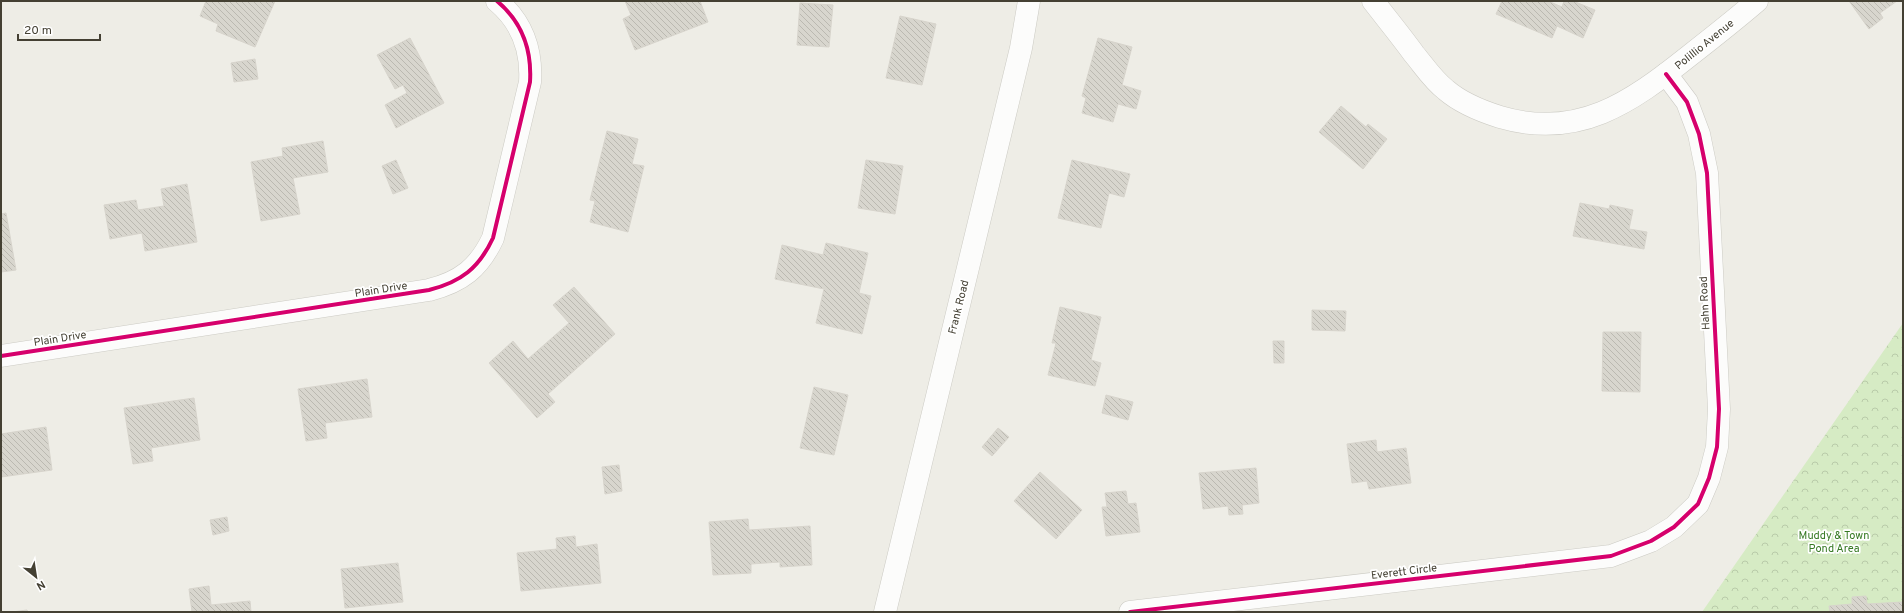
<svg xmlns="http://www.w3.org/2000/svg" width="1904" height="613" font-family="Overpass,sans-serif">
<defs>
<pattern id="forest-crowns" width="20" height="18" patternUnits="userSpaceOnUse"><rect width="20" height="18" fill="#d6ebc4"/><path d="M2 6a3 3 0 1 1 6 0M12 15a3 3 0 1 1 6 0" fill="none" stroke="#b9cba9"/></pattern>
<pattern id="building-back-hatch" width="6" height="6" patternUnits="userSpaceOnUse"><rect width="6" height="6" fill="#d8d6ce"/><path d="M-1 5l2 2M0 0l6 6M5-1l2 2" fill="none" stroke="#bbb9b1"/></pattern>
</defs>
<rect width="100%" height="100%" fill="#eeede6"/>
<path fill="url(#forest-crowns)" d="M1903,323v289h-201z"/>
<g fill="url(#building-back-hatch)" stroke="#d7d4cc">
<path d="M206,1h69l-20,46 -39,-16 2,-7 -18,-8z"/>
<path d="M625,1h75l8,21 -73,28 -12,-31 8,-4z"/>
<path d="M1502,1h46l14,6 2,-6h9l22,9 -12,28 -26,-12 -5,12 -56,-24z"/>
<path d="M1849,1h48l-17,12 3,5 -14,11z"/>
<path d="M800,3l33,2 -4,42 -32,-2z"/>
<path d="M900,16l36,8 -14,61 -36,-7z"/>
<path d="M410,38l34,65 -48,25 -11,-23 22,-12 -4,-8 -8,4 -18,-34z"/>
<path d="M1098,38l34,9 -10,38 19,6 -5,18 -18,-5 -5,18 -31,-9 4,-15 -4,-2z"/>
<path d="M255,59l3,20 -24,3 -3,-19z"/>
<path d="M1341,106l25,21 2,-3 19,15 -24,30 -44,-37z"/>
<path d="M607,131l31,8 -6,25 12,2 -16,66 -38,-10 5,-21 -5,-1z"/>
<path d="M323,141l5,31 -35,6 7,36 -39,7 -10,-59 32,-6 -1,-8z"/>
<path d="M396,160l12,28 -15,6 -11,-28z"/>
<path d="M866,160l37,6 -8,48 -37,-6z"/>
<path d="M1072,160l58,14 -6,23 -15,-4 -8,35 -43,-10z"/>
<path d="M187,184l10,58 -52,9 -3,-18 -32,6 -6,-34 32,-5 2,10 26,-4 -3,-17z"/>
<path d="M1580,203l29,6 1,-4 23,5 -4,19 18,3 -3,17 -71,-13z"/>
<path d="M6,213l10,57 -15,2v-58z"/>
<path d="M826,243l42,10 -9,40 12,3 -9,38 -46,-11 8,-34 -49,-10 7,-34 41,10z"/>
<path d="M574,287l41,47 -67,60 7,8 -18,16 -48,-55 24,-22 15,18 41,-36 -16,-18z"/>
<path d="M1060,307l41,10 -10,43 10,3 -6,23 -47,-11 8,-32h-4z"/>
<path d="M1312,310l34,1 -1,20 -33,-1z"/>
<path d="M1603,332h38l-1,60 -38,-1z"/>
<path d="M1273,341h11v22h-10z"/>
<path d="M367,379l5,38 -47,6 2,15 -21,3 -8,-52z"/>
<path d="M814,387l34,8 -14,60 -34,-7z"/>
<path d="M1106,395l27,7 -5,18 -26,-7z"/>
<path d="M194,398l6,42 -49,8 2,13 -20,3 -9,-56z"/>
<path d="M46,427l6,43 -51,7v-43z"/>
<path d="M998,428l11,9 -17,19 -10,-9z"/>
<path d="M1376,440l1,12 29,-4 5,35 -42,6 -2,-8 -15,2 -5,-39z"/>
<path d="M619,465l3,26 -17,3 -3,-27z"/>
<path d="M1256,468l3,35 -17,2 1,9 -14,1 -1,-9 -25,3 -4,-36z"/>
<path d="M1040,472l42,38 -26,29 -42,-38z"/>
<path d="M1126,491l2,13 8,-1 4,29 -34,4 -4,-29h5l-2,-14z"/>
<path d="M227,517l2,14 -16,4 -3,-15z"/>
<path d="M748,519l1,11 61,-4 2,39 -32,2v-5l-29,2v9l-38,2 -4,-53z"/>
<path d="M575,536l1,11 21,-3 4,39 -80,8 -4,-38 40,-4 -1,-11z"/>
<path d="M398,563l5,39 -58,6 -4,-39z"/>
<path d="M209,586l2,19 39,-4 1,11h-59l-3,-23z"/>
<path d="M1866,596l1,8 36,-2v10h-73l-1,-6 23,-2v-7z"/>
<path d="M27,610l1,2h-16z"/>
</g>
<g fill="none" stroke-linecap="round" stroke-linejoin="round">
<defs>
<g id="street">
<path d="M1373,1c14,18 28,35 41,53 10,12 19,26 32,36 15,13 35,21 54,27 78,23 130,-14 189,-61 23,-18 46,-36 68,-55"/>
<path d="M1,356l428,-66c32,-8 50,-22 64,-52l37,-156c2,-32 -8,-60 -33,-81"/>
<path d="M885,612l136,-564 8,-47"/>
<path d="M1130,612l481,-56 40,-15 23,-14 24,-23 11,-26 8,-31 2,-38 -12,-236 -8,-39 -12,-32 -21,-28"/>
</g>
</defs>
<use href="#street" stroke="#cccbc4" stroke-width="23"/>
<use href="#street" stroke="#fcfcfb" stroke-width="22"/>
<defs>
<g id="cycleway">
<path d="M1,356l428,-66c32,-8 50,-22 64,-52l37,-156c2,-32 -8,-60 -33,-81"/>
<path d="M1130,612l481,-56 40,-15 23,-14 24,-23 11,-26 8,-31 2,-38 -12,-236 -8,-39 -12,-32 -21,-28"/>
</g>
</defs>
<use href="#cycleway" stroke="#fff" stroke-width="6"/>
<use href="#cycleway" stroke="#d6006c" stroke-width="4"/>
</g>
<g text-anchor="middle" stroke-width="3.5" stroke-linejoin="round" paint-order="stroke">
<g font-size="11" fill="#444033" stroke="#fff">
<text transform="translate(1704 44) rotate(-39)" y="4">Polillio Avenue</text>
<text transform="translate(381 289) rotate(-9)" y="4">Plain Drive</text>
<text transform="translate(1704 303) rotate(-93)" y="4">Hahn Road</text>
<text transform="translate(958 307) rotate(-76)" y="4">Frank Road</text>
<text transform="translate(60 338) rotate(-9)" y="4">Plain Drive</text>
<text transform="translate(1404 571) rotate(-7)" y="4">Everett Circle</text>
</g>
<g font-size="11" fill="#367923" stroke="#fff">
<text x="1834" y="539">Muddy &amp; Town<tspan x="1834" dy="13">Pond Area</tspan></text>
</g>
</g>
<rect width="1904" height="613" fill="none" stroke="#444033" stroke-width="4"/>
<g transform="translate(36 577) rotate(150)" stroke="#ffffff" stroke-width="3" paint-order="stroke">
<path d="M0-3L7 15L0 10L-7 15Z" fill="#444033"/>
<text y="-6" font-size="11" font-weight="bold" text-anchor="middle" fill="#444033">N</text>
</g>
<path d="M18 34v6h82v-6" fill="none" stroke="#444033" stroke-width="2"/>
<text x="24" y="34" font-size="12" fill="#444033" stroke="#ffffff" stroke-width="3" paint-order="stroke">20 m</text>
</svg>
